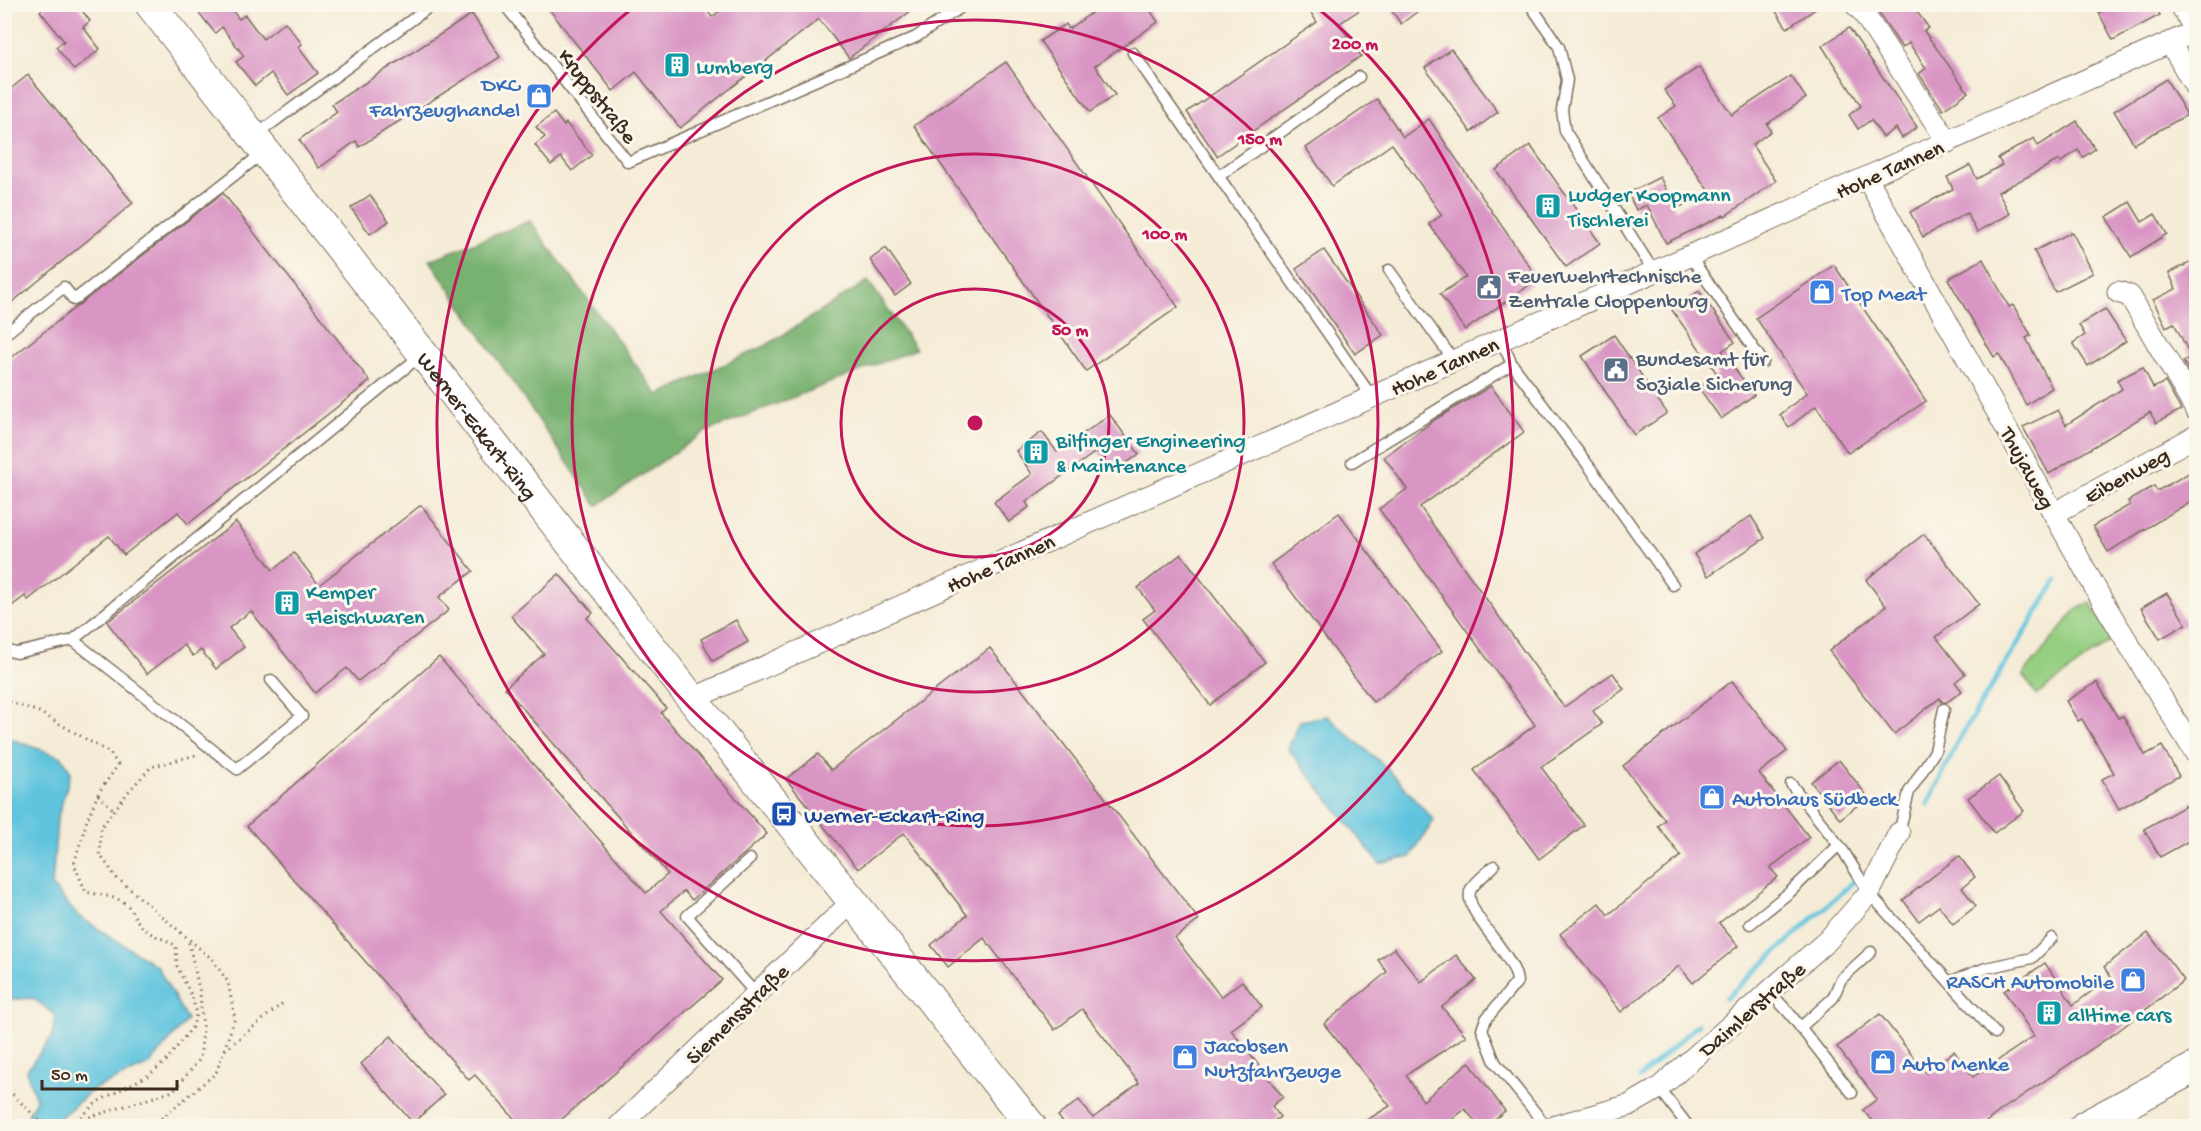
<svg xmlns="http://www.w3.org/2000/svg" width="2201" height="1131" font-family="'Gochi Hand',sans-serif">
<rect width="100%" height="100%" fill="#fbf7ec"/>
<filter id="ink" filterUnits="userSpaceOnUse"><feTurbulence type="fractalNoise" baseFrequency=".0167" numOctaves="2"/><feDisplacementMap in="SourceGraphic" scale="12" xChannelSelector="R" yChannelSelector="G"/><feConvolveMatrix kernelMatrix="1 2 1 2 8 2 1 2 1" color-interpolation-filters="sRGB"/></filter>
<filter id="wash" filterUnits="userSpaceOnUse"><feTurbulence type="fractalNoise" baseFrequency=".008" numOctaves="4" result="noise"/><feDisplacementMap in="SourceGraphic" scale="24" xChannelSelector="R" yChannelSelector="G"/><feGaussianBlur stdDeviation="1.35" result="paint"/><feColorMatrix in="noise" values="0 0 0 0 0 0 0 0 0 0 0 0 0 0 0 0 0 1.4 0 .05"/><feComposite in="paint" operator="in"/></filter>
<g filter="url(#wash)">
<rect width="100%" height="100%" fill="#f5ecd7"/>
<path fill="#95cf82" stroke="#687c50" stroke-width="1.5" d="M2090,602l22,38 -75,55 -14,-20 53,-65z"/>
<path fill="#78b270" stroke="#5a6e47" stroke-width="1.5" d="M530,221l128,174 109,-50 101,-64 48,68 -211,83 -108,74 -167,-246z"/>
<g fill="#60c4de" stroke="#4e777e" stroke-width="1.5">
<path d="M1327,716l59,51 48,53 -24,37 -30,7 -92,-115 12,-28z"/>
<path d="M5,737l57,20 9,15 -14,48 -5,66 26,30 79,50 30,54 -38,45 -55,24 -44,37h-27l13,-27 -10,-28 26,-34 3,-22 -22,-17 -28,2z"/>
</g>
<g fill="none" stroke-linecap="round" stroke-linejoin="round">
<g stroke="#60c4de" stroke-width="5">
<path d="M1928,804l31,-65 98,-159"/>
<path d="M1726,998l129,-118"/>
<path d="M1639,1078l59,-54"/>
</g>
</g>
<g id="blocks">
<g fill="#d995c4">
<path d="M48,4h29l13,17 -7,6 17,22 -26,21 -18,-23 8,-6 -24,-30z"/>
<path d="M192,4h35l12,15 6,-4 18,24 22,-17 17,22 -4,3 20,26 -30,22 -17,-22 -16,13 -19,-24 8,-6 -22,-29 -7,6z"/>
<path d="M545,4h157l10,13 17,-13h191l-71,54 -30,-39 -139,109 -44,-56 -23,19z"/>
<path d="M1104,4h42l12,18 -63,44 20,29 -25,17 -50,-71 26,-17 3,5z"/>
<path d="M1305,4h63l-29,20 22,32 -144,100 -30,-44 130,-90z"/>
<path d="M1387,4h40l-26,20z"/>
<path d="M1771,4h52l-36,24z"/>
<path d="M1873,4h38l18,24 -5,3 44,61 -25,18 -24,-36 7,-6 -17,-25 -7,5z"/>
<path d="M2115,4h40l5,11 -47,25 -14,-27z"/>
<path d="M472,14l28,43 -141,90 -3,-6 -37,27 -20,-28 38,-28 -5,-8z"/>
<path d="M1849,28l68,99 -15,11 -6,-10 -13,9 -12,-17 -13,9 -9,-14 12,-9 -39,-60z"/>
<path d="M1451,49l47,63 -27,20 -46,-64z"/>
<path d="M1006,62l172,245 -92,64 -172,-245z"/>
<path d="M1699,67l33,48 59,-39 15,22 -39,26 4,7 -19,14 24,36 -51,35 -1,-1 -58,28 -19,-38 -11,5 -8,-17 32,-16 15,32 35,-16 -52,-75 18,-12 -12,-16z"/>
<path d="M28,75l105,128 -129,106v-215z"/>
<path d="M2166,79l21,36 -53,29 -20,-33z"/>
<path d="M1377,99l26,38 26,-18 109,160 -73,51 -25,-36 26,-17 -37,-53 13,-9 -50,-71 -60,42 -26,-38z"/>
<path d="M554,113l10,13 2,-3 26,32 -20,16 -11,-14 -10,8 -16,-20 10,-8 -9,-10z"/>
<path d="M2077,121l18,28 -12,8 -5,-7 -17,12 -2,-2 -61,32 12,22 -33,18 -10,-19 -44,24 -13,-25 43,-23 -6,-12 23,-12 7,14 25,-14 -4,-7 36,-20 4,8z"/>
<path d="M1530,145l70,98 -34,24 -70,-97z"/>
<path d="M223,193l147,188 -182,143 -10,-12 -54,43 -15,-19 -81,64 -3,-4 -21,16v-249z"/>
<path d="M370,195l19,26 -19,13 -19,-26z"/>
<path d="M2130,202l12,20 13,-8 12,20 -36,23 -25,-40z"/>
<path d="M2072,232l21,41 -38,19 -21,-41z"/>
<path d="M886,248l25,36 -16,12 -25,-36z"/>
<path d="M1324,250l59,85 -28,19 -59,-85z"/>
<path d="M1983,259l26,48 4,-2 18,30 -5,3 26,50 -26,17 -27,-51 -5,3 -46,-78z"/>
<path d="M2191,262l5,12v111l-13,-24 8,-4 -17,-34 -8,4 -13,-27 23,-11 -7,-16z"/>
<path d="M1834,265l92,136 -78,52 -32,-47 -27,21 -9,-12 27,-22 -51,-75z"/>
<path d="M1699,291l36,51 -13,9 32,44 -33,24 -22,-31 19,-13 -46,-65z"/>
<path d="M2105,309l21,32 -38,25 -15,-23 12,-8 -6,-10z"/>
<path d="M1614,335l53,78 -33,22 -52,-79z"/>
<path d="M2143,367l10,21 12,-6 16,28 -25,13 -6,-11 -101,62 -26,-47 35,-17 8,15 56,-36 -5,-9z"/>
<path d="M1491,386l33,46 -104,75 144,200 49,-34 11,16 -31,22 9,13 -61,43 43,58 -45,34 -65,-89 61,-45 -156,-216 28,-20 -23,-32 52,-38z"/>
<path d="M1110,415l29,39 -26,19 -16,-22 -71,51 3,5 -20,15 -15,-20 38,-28 -16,-23 26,-19 15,20z"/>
<path d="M2196,469v29l-88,54 -15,-26 37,-21 -2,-4 26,-15 3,5z"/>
<path d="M421,505l52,66 -34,26 10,13 -91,71 -11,-13 -32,25 -64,-82 -22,17 15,19 -28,22 -15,-19 -8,6 -9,-11 -37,29 -40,-52 129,-100 37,48 21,-17 25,32z"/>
<path d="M1339,513l103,138 -69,51 -102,-138z"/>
<path d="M1751,516l14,22 -57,38 -14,-22z"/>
<path d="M1924,534l55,70 -43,33 29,37 -10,8 7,9 -15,11h-5l-2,-4 -46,36 -65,-83 57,-45 -20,-26z"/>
<path d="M1181,554l84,108 -55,43 -67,-86 12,-9 -17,-22z"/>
<path d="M559,574l34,39 -6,5 79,90 -5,5 106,121 -75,66 -8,-9 -23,20 61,69 -168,146h-33l-46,-51 -6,5 -222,-254 192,-169 207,236 22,-19 -163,-186 39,-34 -33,-38z"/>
<path d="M2167,593l19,31 -26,15 -19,-31z"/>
<path d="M736,620l12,22 -35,19 -12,-22z"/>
<path d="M990,648l209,272 -24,18 46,59 21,-16 20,26 -31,23 52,67 -11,9 8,11 -13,9h-201l-8,-10 21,-16 14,18 46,-35 -57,-74 -27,21 -71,-92 -36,29 -17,-22 36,-30 -63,-82 -46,36 -72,-90 32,-25 13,16z"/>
<path d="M1732,681l55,70 -28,22 50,64 -39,31 8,9 -59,46 19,23 -45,37 -14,-17 -58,46 -61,-78 39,-31 9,12 73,-59 -23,-30 7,-6 -42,-54z"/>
<path d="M2097,682l21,36 5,-2 22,39 17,-9 17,30 -60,33 -17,-30 12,-6 -32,-54 -4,2 -12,-20z"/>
<path d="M1839,760l29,37 -28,22 -29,-37z"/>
<path d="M1999,776l25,35 -30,22 -26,-35z"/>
<path d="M2196,800v37l-36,20 -16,-28z"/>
<path d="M1959,856l16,21 -13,11 14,18 -23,18 -14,-18 -20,15 -16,-21z"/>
<path d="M2148,933l36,47 -66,51 -118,80 -19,15h-105l-13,-16 14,-11 -40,-52 43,-33 46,59 28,-22 19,26 61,-41 -30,-45 41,-28 28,42 38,-28 -7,-10z"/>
<path d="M1394,948l27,34 35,-27 20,25 -34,27 24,29 -60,39 17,26 46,-39 36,49 -19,15h-7l-14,-17 -21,17h-87l33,-20 -66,-82 63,-52 -9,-12z"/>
<path d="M391,1036l53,59 -31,28 -52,-59z"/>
</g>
</g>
</g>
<g filter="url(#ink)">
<use href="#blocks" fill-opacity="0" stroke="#7c6e5f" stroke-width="1.5"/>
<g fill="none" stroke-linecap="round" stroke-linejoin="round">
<defs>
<g id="lane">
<path d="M504,4l124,158 288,-125 50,-33"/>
<path d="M1530,4l29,43 8,33 -5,30 3,21 89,141"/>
<path d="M1133,53l239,344"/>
<path d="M256,135l177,-131"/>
<path d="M1219,176l140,-99"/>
<path d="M1690,256l73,106"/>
<path d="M1389,270l65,91"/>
<path d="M4,335l60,-48 10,13 189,-147"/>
<path d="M1501,340l11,24 79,105 82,116"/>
<path d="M1352,462l160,-98"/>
<path d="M73,640l164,129 65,-53 -31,-36"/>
<path d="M4,650l13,3 56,-13 347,-284"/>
<path d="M1791,784l53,68 25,41 126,140"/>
<path d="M1899,833l10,-41 26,-41 9,-42"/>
<path d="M750,859l-63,57 69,78"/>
<path d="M1494,866c-6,6 -18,15 -23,23 -11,22 45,65 46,93l-31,37 -4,10 13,33 51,64"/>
<path d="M1750,924l40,-32 49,-47"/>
<path d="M1949,982l37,-14 46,-10 20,-20"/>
<path d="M1770,992l20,22 62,79"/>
<path d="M1801,1027l32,-29 8,-19 30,-27"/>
<path d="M1659,1088l29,38"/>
</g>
<g id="street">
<path d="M1855,4l7,7 86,131"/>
<path d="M2180,4l16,27"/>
<path d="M2171,44l25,44"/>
<path d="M1867,178l236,424 93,152"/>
<path d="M2118,292l12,4 66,114"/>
<path d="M2055,513l141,-77"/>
<path d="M692,699l1504,-668"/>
<path d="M619,1126l235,-226"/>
<path d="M1556,1126l74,-21 29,-17 169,-148 41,-47 30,-60"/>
</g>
<g id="secondary">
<path id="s1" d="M150,4l542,695 339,427"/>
<path d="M2085,1126l111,-59"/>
</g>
</defs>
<use href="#lane" stroke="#7c6e5f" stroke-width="13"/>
<use href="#street" stroke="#7c6e5f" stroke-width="23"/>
<use href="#secondary" stroke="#7c6e5f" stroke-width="32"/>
<g stroke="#7c6e5f" stroke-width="3" stroke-dasharray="1.5 4.5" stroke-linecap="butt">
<path d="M4,700l35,12 71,41 8,12 -19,27 -12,28 -13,44 12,28c12,3 32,4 41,13 8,8 7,16 20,26 9,7 20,8 29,15l1,20 16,33 3,16 -3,11 -27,35 -17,14 -52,27 -25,24"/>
<path d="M98,795l16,15"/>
<path d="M225,1050l58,-47"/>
<path d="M4,1086l41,40"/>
<path d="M82,1126l5,-8 86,-27 27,-32 3,-29 -3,-37 -12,-54"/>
<path d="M152,1126l64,-53 19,-55 -7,-36 -16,-23 -95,-81 -17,-23 1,-28 28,-36 22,-24 45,-12"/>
</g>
<use href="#lane" stroke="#fff" stroke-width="10"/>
<use href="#street" stroke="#fff" stroke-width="21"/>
<use href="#secondary" stroke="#fff" stroke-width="30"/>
</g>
</g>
<g fill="none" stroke="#c2185b" stroke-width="3">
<circle cx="975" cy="423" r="134"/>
<circle cx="975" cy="423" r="269"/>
<circle cx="975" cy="423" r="403"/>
<path d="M1314 5A538 538 0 1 1 636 5"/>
</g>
<defs>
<symbol id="building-square" viewBox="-11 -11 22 22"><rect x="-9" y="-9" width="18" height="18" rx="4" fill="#0f9aa8" stroke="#fbf7ec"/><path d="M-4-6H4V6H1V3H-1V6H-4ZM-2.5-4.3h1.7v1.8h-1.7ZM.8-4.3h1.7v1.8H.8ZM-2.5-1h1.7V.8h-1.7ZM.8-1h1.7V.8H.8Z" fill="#fff"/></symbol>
<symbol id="shop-square" viewBox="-11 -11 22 22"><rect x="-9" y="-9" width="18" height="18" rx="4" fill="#3f7fe0" stroke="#fbf7ec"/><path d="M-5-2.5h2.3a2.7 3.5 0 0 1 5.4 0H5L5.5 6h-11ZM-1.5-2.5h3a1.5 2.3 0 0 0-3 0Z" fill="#fff"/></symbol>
<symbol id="civic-square" viewBox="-11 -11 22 22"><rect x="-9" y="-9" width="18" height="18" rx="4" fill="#5c6f8a" stroke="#fbf7ec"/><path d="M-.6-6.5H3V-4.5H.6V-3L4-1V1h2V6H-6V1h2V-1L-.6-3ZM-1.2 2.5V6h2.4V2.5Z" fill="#fff"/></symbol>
<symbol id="bus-square" viewBox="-11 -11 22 22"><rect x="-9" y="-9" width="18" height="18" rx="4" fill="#1a4fb4" stroke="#fbf7ec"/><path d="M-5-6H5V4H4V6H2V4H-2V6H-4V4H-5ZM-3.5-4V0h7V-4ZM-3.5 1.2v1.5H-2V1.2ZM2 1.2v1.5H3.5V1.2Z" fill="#fff"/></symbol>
</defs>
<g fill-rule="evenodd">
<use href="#building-square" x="662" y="50" width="30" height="30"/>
<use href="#shop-square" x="524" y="81" width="30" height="30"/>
<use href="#building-square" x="1533" y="191" width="30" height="30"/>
<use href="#civic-square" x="1474" y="272" width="30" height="30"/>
<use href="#shop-square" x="1807" y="277" width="30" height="30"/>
<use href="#civic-square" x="1601" y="355" width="30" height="30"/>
<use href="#building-square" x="1021" y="437" width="30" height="30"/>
<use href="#building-square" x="272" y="588" width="30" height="30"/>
<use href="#shop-square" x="1697" y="782" width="30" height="30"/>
<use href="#bus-square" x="769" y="799" width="30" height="30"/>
<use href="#shop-square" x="2118" y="965" width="30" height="30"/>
<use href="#building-square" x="2034" y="998" width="30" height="30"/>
<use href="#shop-square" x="1170" y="1042" width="30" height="30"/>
<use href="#shop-square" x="1868" y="1047" width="30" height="30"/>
</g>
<g text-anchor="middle" stroke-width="6" stroke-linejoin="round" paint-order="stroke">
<g font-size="22" fill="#0d838f" stroke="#fbf7ec" text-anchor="start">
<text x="696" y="73">Lumberg</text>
<text x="1568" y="201">Ludger Koopmann<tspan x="1568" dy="25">Tischlerei</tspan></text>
<text x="1056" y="447">Bilfinger Engineering<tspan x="1056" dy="25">&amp; Maintenance</tspan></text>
<text x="306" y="598">Kemper<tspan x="306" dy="25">Fleischwaren</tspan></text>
<text x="2068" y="1021">alltime cars</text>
</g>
<g font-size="22" fill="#366cbe" stroke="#fbf7ec" text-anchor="start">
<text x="520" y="91" text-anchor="end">DKC<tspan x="520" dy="25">Fahrzeughandel</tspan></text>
<text x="1842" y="300">Top Meat</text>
<text x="1732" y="805">Autohaus Südbeck</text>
<text x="2114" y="988" text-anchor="end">RASCH Automobile</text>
<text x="1204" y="1052">Jacobsen<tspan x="1204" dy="25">Nutzfahrzeuge</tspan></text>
<text x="1902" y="1070">Auto Menke</text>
</g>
<g font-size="22" fill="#3b2a1e" stroke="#fbf7ec">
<text transform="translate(599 95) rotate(52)" y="8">Kruppstraße</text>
<text transform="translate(1889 168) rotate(-24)" y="8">Hohe Tannen</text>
<text transform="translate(1444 365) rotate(-24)" y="8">Hohe Tannen</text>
<text dy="8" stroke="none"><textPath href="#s1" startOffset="534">Werner-Eckart-Ring</textPath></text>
<text transform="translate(2029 467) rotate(61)" y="8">Thujaweg</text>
<text transform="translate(2126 474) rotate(-29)" y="8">Eibenweg</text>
<text transform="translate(1000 562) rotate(-24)" y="8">Hohe Tannen</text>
<text transform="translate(1751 1008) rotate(-41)" y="8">Daimlerstraße</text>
<text transform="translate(736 1013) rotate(-44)" y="8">Siemensstraße</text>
</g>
<g font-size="22" fill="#4e5e75" stroke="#fbf7ec" text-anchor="start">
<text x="1508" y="282">Feuerwehrtechnische<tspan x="1508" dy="25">Zentrale Cloppenburg</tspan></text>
<text x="1636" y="365">Bundesamt für<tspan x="1636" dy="25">Soziale Sicherung</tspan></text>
</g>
<g font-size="22" fill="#164399" stroke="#fbf7ec" text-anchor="start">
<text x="804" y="822">Werner-Eckart-Ring</text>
</g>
</g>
<circle cx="975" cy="423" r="9" fill="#c2185b" stroke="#fbf7ec" stroke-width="3"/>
<g font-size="18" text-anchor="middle" font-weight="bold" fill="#c2185b" stroke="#fbf7ec" stroke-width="6" stroke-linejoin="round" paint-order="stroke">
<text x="1355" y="49">200 m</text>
<text x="1260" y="144">150 m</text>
<text x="1165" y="239">100 m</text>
<text x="1070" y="335">50 m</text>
</g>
<rect width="2201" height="1131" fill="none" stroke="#fbf7ec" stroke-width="24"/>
<path d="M42 1080v9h135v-9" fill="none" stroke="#3b2a1e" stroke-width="3"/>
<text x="51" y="1080" font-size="18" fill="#3b2a1e" stroke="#fbf7ec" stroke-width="4.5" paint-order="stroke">50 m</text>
</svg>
